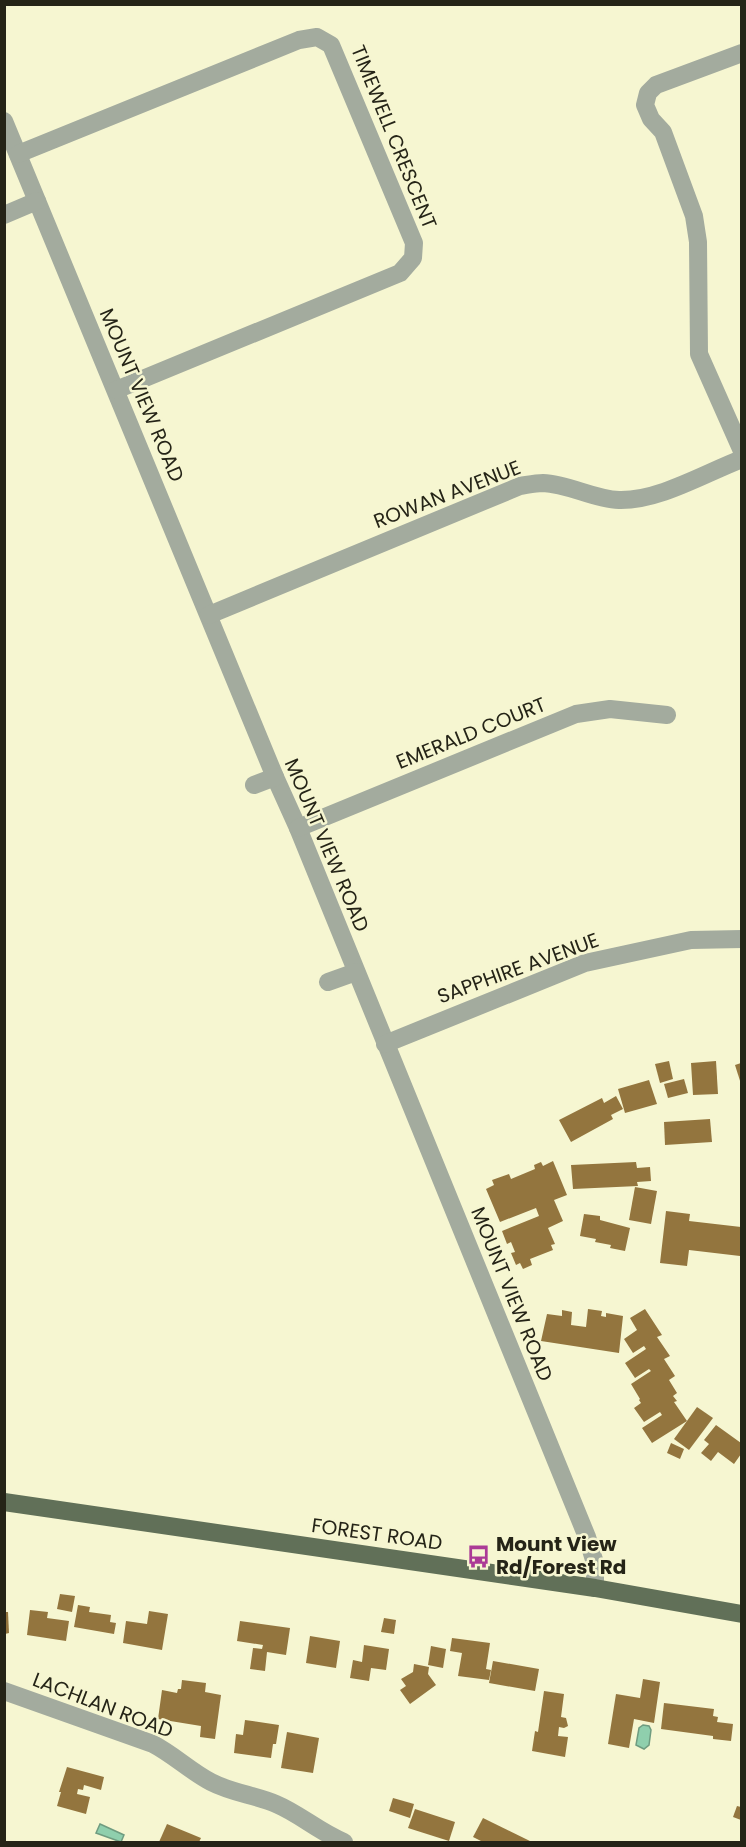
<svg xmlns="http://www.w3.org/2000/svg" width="746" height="1847" font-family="Poppins,sans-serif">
<rect width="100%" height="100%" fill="#f6f6d1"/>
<g fill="#8fcfad" stroke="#6f9c80" stroke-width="1.5">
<path d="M643,1725l6,1 2,4 -2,15 -5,4 -8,-4 3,-17z"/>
<path d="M100,1824l24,11 -3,7 -25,-9z"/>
</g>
<g fill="#93753e">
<path d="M669,1061l4,18 -13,4 -5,-19z"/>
<path d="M716,1061l2,33 -25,1 -2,-32z"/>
<path d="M741,1063v21l-6,-19z"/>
<path d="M684,1079l4,14 -20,5 -4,-14z"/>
<path d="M649,1080l8,24 -32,9 -7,-24z"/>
<path d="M616,1096l7,13 -12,6 2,4 -42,23 -12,-22 43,-22 2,5z"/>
<path d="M710,1119l2,23 -47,3 -1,-23z"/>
<path d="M553,1161l14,34 -13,5 9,21 -15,7 7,16 -4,1 2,5 -23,9 2,6 -9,4 -3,-6 -4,2 -5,-12 4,-1 -4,-10 -4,2 -5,-13 37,-15 -3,-8 -36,14 -14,-33 8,-4 -2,-5 17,-6 2,5 24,-10 -1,-4 7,-3 2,4z"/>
<path d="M636,1162l1,6 13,-1 1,14 -14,1 1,4 -65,3 -2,-24z"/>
<path d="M635,1187l22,4 -6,33 -22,-4z"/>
<path d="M666,1211l24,3 -1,7 52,6 -1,29 -51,-6 -2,16 -27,-3z"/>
<path d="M584,1214l16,2v4l30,8 -5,23 -15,-3 1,-3 -16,-3 1,-3 -16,-3z"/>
<path d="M588,1309l14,2 -1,5 5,1v-4l17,3 -4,37 -78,-12 6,-27 15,2v-6l10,2 -1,13 15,2z"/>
<path d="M645,1309l17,26 -5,2 13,19 -6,3 11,17 -6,4 8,13 -4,3 4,5 -3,1 13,19 -35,22 -10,-15 20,-13 -2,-3 -16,10 -10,-14 7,-5 -2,-3 1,-1 -9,-15 20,-13 -2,-2 -14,9 -10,-15 21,-14 -2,-3 -11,7 -9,-14 13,-9 -7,-12z"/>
<path d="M697,1407l16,11 -24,32 -15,-11z"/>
<path d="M716,1425l25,18v11l-7,10 -16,-12 -7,9 -10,-8 8,-9 -5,-4z"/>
<path d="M671,1443l13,6 -4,10 -13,-6z"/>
<path d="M60,1594l15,2 -3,16 -15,-3z"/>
<path d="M78,1605l12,2 -1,5 22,3 -1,7 6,1 -2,11 -40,-7z"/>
<path d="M30,1610l18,2 -1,6 22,3 -3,20 -39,-6z"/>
<path d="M149,1611l19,3 -6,36 -39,-7 3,-22 21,3z"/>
<path d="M5,1612h3l1,21 -4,1z"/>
<path d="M384,1618l12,2 -2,14 -13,-2z"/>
<path d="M240,1621l50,7 -4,27 -19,-3 -2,19 -15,-2 3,-21 9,1 1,-4 -26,-4z"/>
<path d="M310,1636l30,5 -4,27 -30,-5z"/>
<path d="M452,1638l38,5 -4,26 5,1 -2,10 -31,-4 4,-23 -12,-2z"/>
<path d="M364,1645l25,4 -3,21 -15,-2 -2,13 -19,-3 3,-18 9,2z"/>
<path d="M431,1646l15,3 -3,19 -15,-3z"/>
<path d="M493,1661l46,8 -4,22 -46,-8z"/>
<path d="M414,1664l15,3 -1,7 8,11 -26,19 -10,-14 6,-4 -5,-7 12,-7z"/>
<path d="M643,1679l17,3 -6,41 -20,-4 -5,29 -21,-4 8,-50 24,4z"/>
<path d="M182,1680l24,3 -1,9 16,3 -6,44 -15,-2 1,-11 -43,-7 4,-29 15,3 1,-4h3z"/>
<path d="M544,1691l20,3 -3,23 5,1 2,8 -4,2 -5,-1 -1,9 10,1 -3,20 -33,-6 3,-20 3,1z"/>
<path d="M664,1703l50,6 -1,7 5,1 -1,5 16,2 -2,17 -18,-2v-3l-52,-7z"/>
<path d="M245,1720l34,5 -3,19h-3l-2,14 -37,-5 2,-19 7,1z"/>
<path d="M287,1732l32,6 -6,35 -32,-5z"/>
<path d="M67,1767l37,10 -3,13 -17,-5 -1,5 -5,-1 -1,5 13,3 -4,17 -29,-8 4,-14h-2z"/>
<path d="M393,1798l21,6 -4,14 -21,-7z"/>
<path d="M737,1806l4,1v13l-8,-3z"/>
<path d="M415,1809l40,13 -6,19 -41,-13z"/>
<path d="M483,1818l49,24h-49l-10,-5z"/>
<path d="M167,1824l34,14 -2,4h-40z"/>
</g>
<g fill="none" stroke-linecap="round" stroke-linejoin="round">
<g stroke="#a3ab9e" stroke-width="18">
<path d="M742,53l-86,32 -8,8 -3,12 6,14 12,13 31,84 4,26 1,112 43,97"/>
<path d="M4,121l271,656 23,51 289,709 8,26v25"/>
<path d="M18,154l281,-114 18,-3 14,8 83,198 -1,15 -13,15 -284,117"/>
<path d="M4,215l33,-14"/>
<path d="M209,615l311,-129c7,-1 15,-3 23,-3 26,1 50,16 76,17 40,1 86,-27 123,-41"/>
<path d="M254,785l21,-8"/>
<path d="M298,828l278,-114 34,-5 57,6"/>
<path d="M328,982l28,-10"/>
<path d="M385,1044l200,-81 106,-23 51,-1"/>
<path d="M4,1691l149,53c21,11 37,27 58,38 21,11 44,13 65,22 24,10 43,28 68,38"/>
</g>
<path stroke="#617058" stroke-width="18" d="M4,1502l591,86 147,26"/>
</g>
<defs>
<symbol id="bus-bare" viewBox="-9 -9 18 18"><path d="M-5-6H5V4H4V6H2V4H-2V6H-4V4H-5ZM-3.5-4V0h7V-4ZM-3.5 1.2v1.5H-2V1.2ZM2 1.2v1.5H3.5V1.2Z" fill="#ab3a96" stroke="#f6f6d1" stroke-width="2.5" paint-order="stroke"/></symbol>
</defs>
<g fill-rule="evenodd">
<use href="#bus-bare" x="462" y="1540" width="33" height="33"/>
</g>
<g text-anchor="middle" stroke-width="5" stroke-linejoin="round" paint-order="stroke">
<g font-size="20" fill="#252417" stroke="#f6f6d1">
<text transform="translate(394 137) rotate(68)" y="7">TIMEWELL CRESCENT</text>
<text transform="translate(142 395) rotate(67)" y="7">MOUNT VIEW ROAD</text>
<text transform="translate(447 494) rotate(-21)" y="7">ROWAN AVENUE</text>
<text transform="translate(471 733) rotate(-22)" y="7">EMERALD COURT</text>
<text transform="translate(327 845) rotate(67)" y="7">MOUNT VIEW ROAD</text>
<text transform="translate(518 968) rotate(-20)" y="7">SAPPHIRE AVENUE</text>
<text transform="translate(512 1294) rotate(68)" y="7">MOUNT VIEW ROAD</text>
<text transform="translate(377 1534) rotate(8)" y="7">FOREST ROAD</text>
<text transform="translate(103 1705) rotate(21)" y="7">LACHLAN ROAD</text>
</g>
<g font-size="20" font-weight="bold" fill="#252417" stroke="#f6f6d1" text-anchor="start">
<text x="496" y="1551">Mount View<tspan x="496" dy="23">Rd/Forest Rd</tspan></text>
</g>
</g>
<rect width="746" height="1847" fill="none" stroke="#252417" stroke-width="12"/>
</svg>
